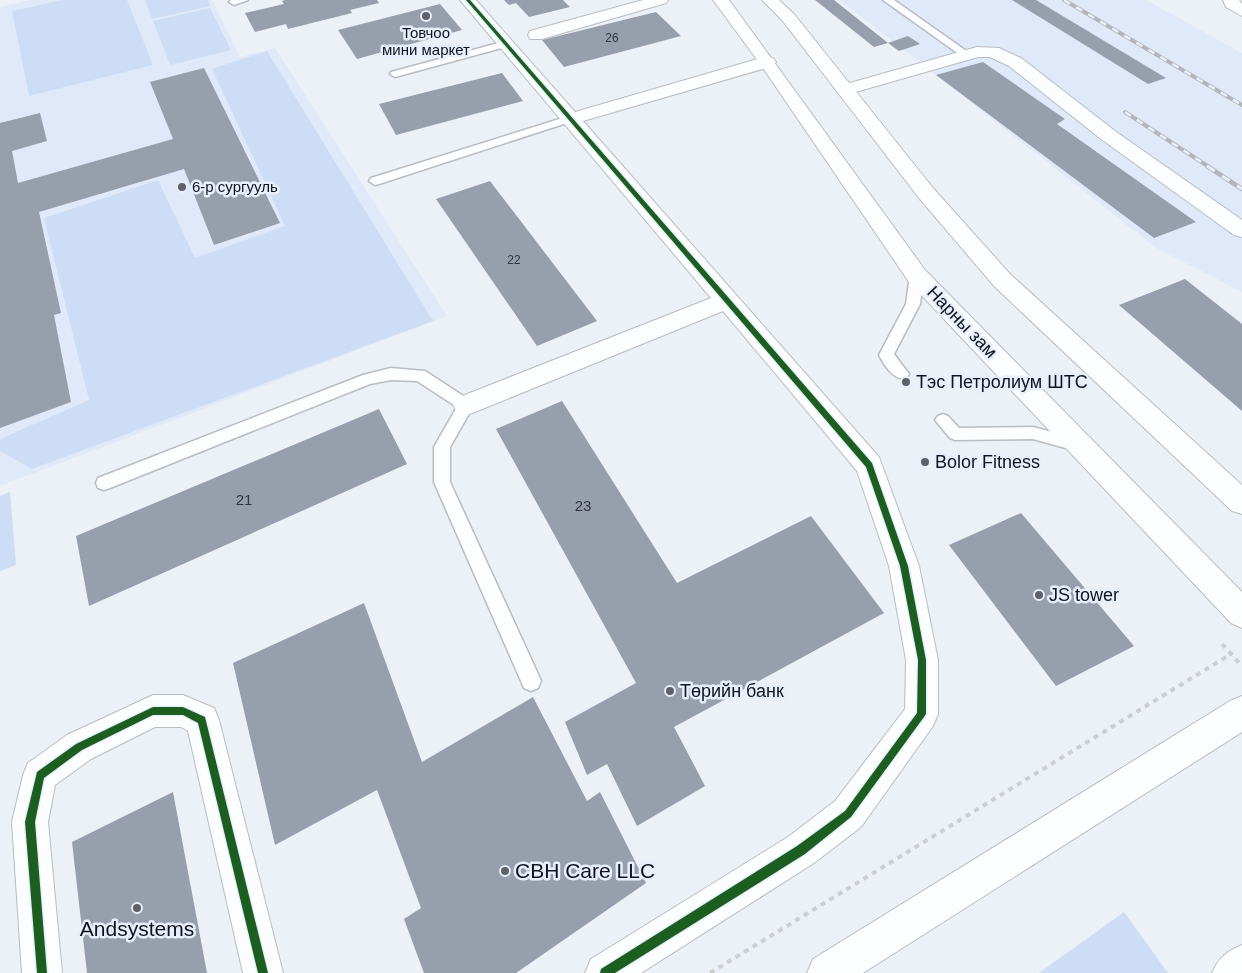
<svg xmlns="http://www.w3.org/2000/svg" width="1242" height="973" font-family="Arial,sans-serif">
<rect width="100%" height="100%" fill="#ecf0f7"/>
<g fill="#e0e9f9">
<path d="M30,0h182l28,57 35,-9 172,268 -447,170v-479z"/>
<path d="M840,0h306l96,53v239l-87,-45z"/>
</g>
<g fill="#ceddf6">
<path d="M63,0h64l26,65 -124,31 -17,-85z"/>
<path d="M145,0h63l2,6 -58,13z"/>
<path d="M210,8l21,42 -61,15 -17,-44z"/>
<path d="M267,51l166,270 -401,148 -32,-18v-12l89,-39 -45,-182 114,-38 37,78 90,-32 -73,-157z"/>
<path d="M10,492l6,73 -16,6v-75z"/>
<path d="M1124,912l44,61h-129z"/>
</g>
<g fill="#979eac">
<path d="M285,0h92l2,3 -29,7 2,3 -64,16 -2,-5 -31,8 -10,-19 39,-9 -2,-3z"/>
<path d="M504,0h59l7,7 -41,10 -13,-14 -7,2z"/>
<path d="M815,0h19l54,43 -14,4z"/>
<path d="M1012,0h24l130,78 -18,6z"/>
<path d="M440,4l22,26 -105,29 -19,-29z"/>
<path d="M656,12l25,24 -117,31 -22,-27z"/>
<path d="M908,36l12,8 -21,7 -11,-8z"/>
<path d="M983,62l82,57 -8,5 139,98 -42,16 -218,-163z"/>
<path d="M204,68l76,155 -66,22 -30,-76 -145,43 22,101 -7,2 17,87 -71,26v-305l40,-10 7,28 -35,10 6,32 155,-44 -23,-57z"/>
<path d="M502,73l21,28 -127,34 -17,-31z"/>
<path d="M490,181l107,140 -60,25 -101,-147z"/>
<path d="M1185,279l57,45v87l-123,-106z"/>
<path d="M562,401l115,182 134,-67 73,97 -210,114 31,59 -68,40 -30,-62 -20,11 -22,-53 71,-39 -140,-254z"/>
<path d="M379,409l28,55 -318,142 -13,-70z"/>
<path d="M1021,513l113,133 -78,40 -107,-141z"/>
<path d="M364,603l58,159 111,-65 54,104 13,-9 46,91 -130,90h-92l-20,-54 17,-11 -44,-118 -102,55 -42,-182z"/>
<path d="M173,792l34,181h-120l-15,-131z"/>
</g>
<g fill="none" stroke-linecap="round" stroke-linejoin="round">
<defs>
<g id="service">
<path d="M231,0h17l-14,5 -5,-3z"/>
<path d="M883,0h11l78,55 -1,2h-8z"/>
<path d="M506,41l5,3 -2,2 -114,31 -5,-3 1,-2z"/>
<path d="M569,116l5,3 -1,2 -194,63 -4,1 -6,-4 2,-3z"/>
<path d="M917,271l5,2 2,3 -4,28 -26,50 15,20 -2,4c-12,4 -23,-13 -28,-23l27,-51 4,-28 2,-3z"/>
<path d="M391,368l34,3 46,30 3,4 -24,42v35l88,192 3,7 -3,7 -7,3 -7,-3 -90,-206v-35l23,-40 -40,-26 -26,-1 -21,4 -260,104 -6,2 -6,-2 -2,-5 2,-5 265,-103z"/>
<path d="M943,414l5,2 11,12 74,-1 53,14 2,5 -2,5 -6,1 -47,-13 -78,1 -5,-2 -15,-18 3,-4z"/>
</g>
<g id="minor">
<path d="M460,0h16l99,112 186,-54 6,-1 6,1 3,4 -3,4 -190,55 296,336 40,109 19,94v54l-5,12 -72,101 -47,36 -173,110h-56l6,-14 197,-122 47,-36 70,-92 1,-49 -17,-94 -32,-95 -134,-160 -248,101 -9,3 -9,-3 -4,-7 4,-7 254,-100z"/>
<path d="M643,0h25l-2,3 -124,36h-12l-2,-4 2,-4z"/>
<path d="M1223,0h16l3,4v12l-16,-9z"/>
<path d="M977,47l22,1 22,10 94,73 127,89v17l-8,-2 -133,-96 -92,-73 -19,-9h-12l-133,38 -6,-1 -3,-4 3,-4z"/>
<path d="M153,695h30l31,13 5,12 64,253h-40l-55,-242 -7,-4h-26l-64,32 -36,26 -7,37 14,151h-40l-10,-151 11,-47 5,-12 39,-28z"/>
</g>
<g id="primary">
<path d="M713,0h16l196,270 317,322v36l-11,-5 -322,-341 -148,-217z"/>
<path d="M762,0h17l15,14 139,174 77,86 232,211v29l-10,-3 -238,-225 -75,-88 -137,-178z"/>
<path d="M1242,696v36l-379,241h-56l6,-14 417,-258z"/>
<path d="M1242,945v28h-30c7,-16 14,-21 30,-28z"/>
</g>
</defs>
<use href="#service" stroke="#b9bdc3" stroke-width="3"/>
<use href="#minor" stroke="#b9bdc3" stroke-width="2"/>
<use href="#primary" stroke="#b9bdc3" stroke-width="2"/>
<g stroke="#cecfd1" stroke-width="4" stroke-dasharray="5 5" stroke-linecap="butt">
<path d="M1222,644l20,22"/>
<path d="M710,973l521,-319"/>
</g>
<use href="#service" fill="#fcfdfe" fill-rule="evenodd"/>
<use href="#minor" fill="#fcfdfe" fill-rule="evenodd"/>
<use href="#primary" fill="#fcfdfe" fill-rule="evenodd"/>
<defs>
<g id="rail-far1">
<path d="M1064,0l178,105"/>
<path d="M1125,112l84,55"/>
</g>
<path id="rail" d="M1207,166l35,23"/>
</defs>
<use href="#rail-far1" stroke="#b4b5b7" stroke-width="4"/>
<use href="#rail" stroke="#b4b5b7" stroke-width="4.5"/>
<use href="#rail-far1" stroke="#e8effc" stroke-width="2.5" stroke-dasharray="7" stroke-linecap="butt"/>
<use href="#rail" stroke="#e8effc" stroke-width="3" stroke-dasharray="9" stroke-linecap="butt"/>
<defs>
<g id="cycleway">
<path d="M466,0h4l402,463 36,103 18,94v54l-2,3 -73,100 -46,37 -190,119h-15l1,-4 196,-123 48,-35 72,-98 1,-53 -18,-94 -34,-99z"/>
<path d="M153,707h30l22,10 63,256h-10l-60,-250 -15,-8h-30l-71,35 -38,28 -9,44 12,151h-10l-12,-151 12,-50 39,-28z"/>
</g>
</defs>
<use href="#cycleway" stroke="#e8effc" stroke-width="3"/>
<use href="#cycleway" fill="#1b5e20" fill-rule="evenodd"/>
</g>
<g fill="#5e6167" stroke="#e8effc" stroke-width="2">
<circle cx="426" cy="16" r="5"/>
<circle cx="182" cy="187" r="5"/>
<circle cx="906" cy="382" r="5"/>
<circle cx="925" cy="462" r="5"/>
<circle cx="1039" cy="595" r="5"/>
<circle cx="670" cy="691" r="5"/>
<circle cx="505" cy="871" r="5"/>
<circle cx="137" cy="908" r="5"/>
</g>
<g text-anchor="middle" stroke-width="5" stroke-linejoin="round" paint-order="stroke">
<g font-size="12" fill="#32363e">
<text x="612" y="42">26</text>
<text x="514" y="264">22</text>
</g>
<g font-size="15" fill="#11141a" stroke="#e8effc">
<text x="426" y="38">Товчоо<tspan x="426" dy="17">мини маркет</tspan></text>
<text x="192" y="192" text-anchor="start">6-р сургууль</text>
</g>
<g font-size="15" fill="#32363e">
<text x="244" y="505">21</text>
<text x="583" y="511">23</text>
</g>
<g font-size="18" fill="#11141a" stroke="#e8effc">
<text transform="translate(962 322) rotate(46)" y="6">Нарны зам</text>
</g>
<g font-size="18" fill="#11141a" stroke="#e8effc" text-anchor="start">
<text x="916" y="388">Тэс Петролиум ШТС</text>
<text x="935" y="468">Bolor Fitness</text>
<text x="1049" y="601">JS tower</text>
<text x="680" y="697">Төрийн банк</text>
</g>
<g font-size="21" fill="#11141a" stroke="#e8effc" text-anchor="start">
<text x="515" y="878">CBH Care LLC</text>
<text x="137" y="936" text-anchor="middle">Andsystems</text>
</g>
</g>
</svg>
